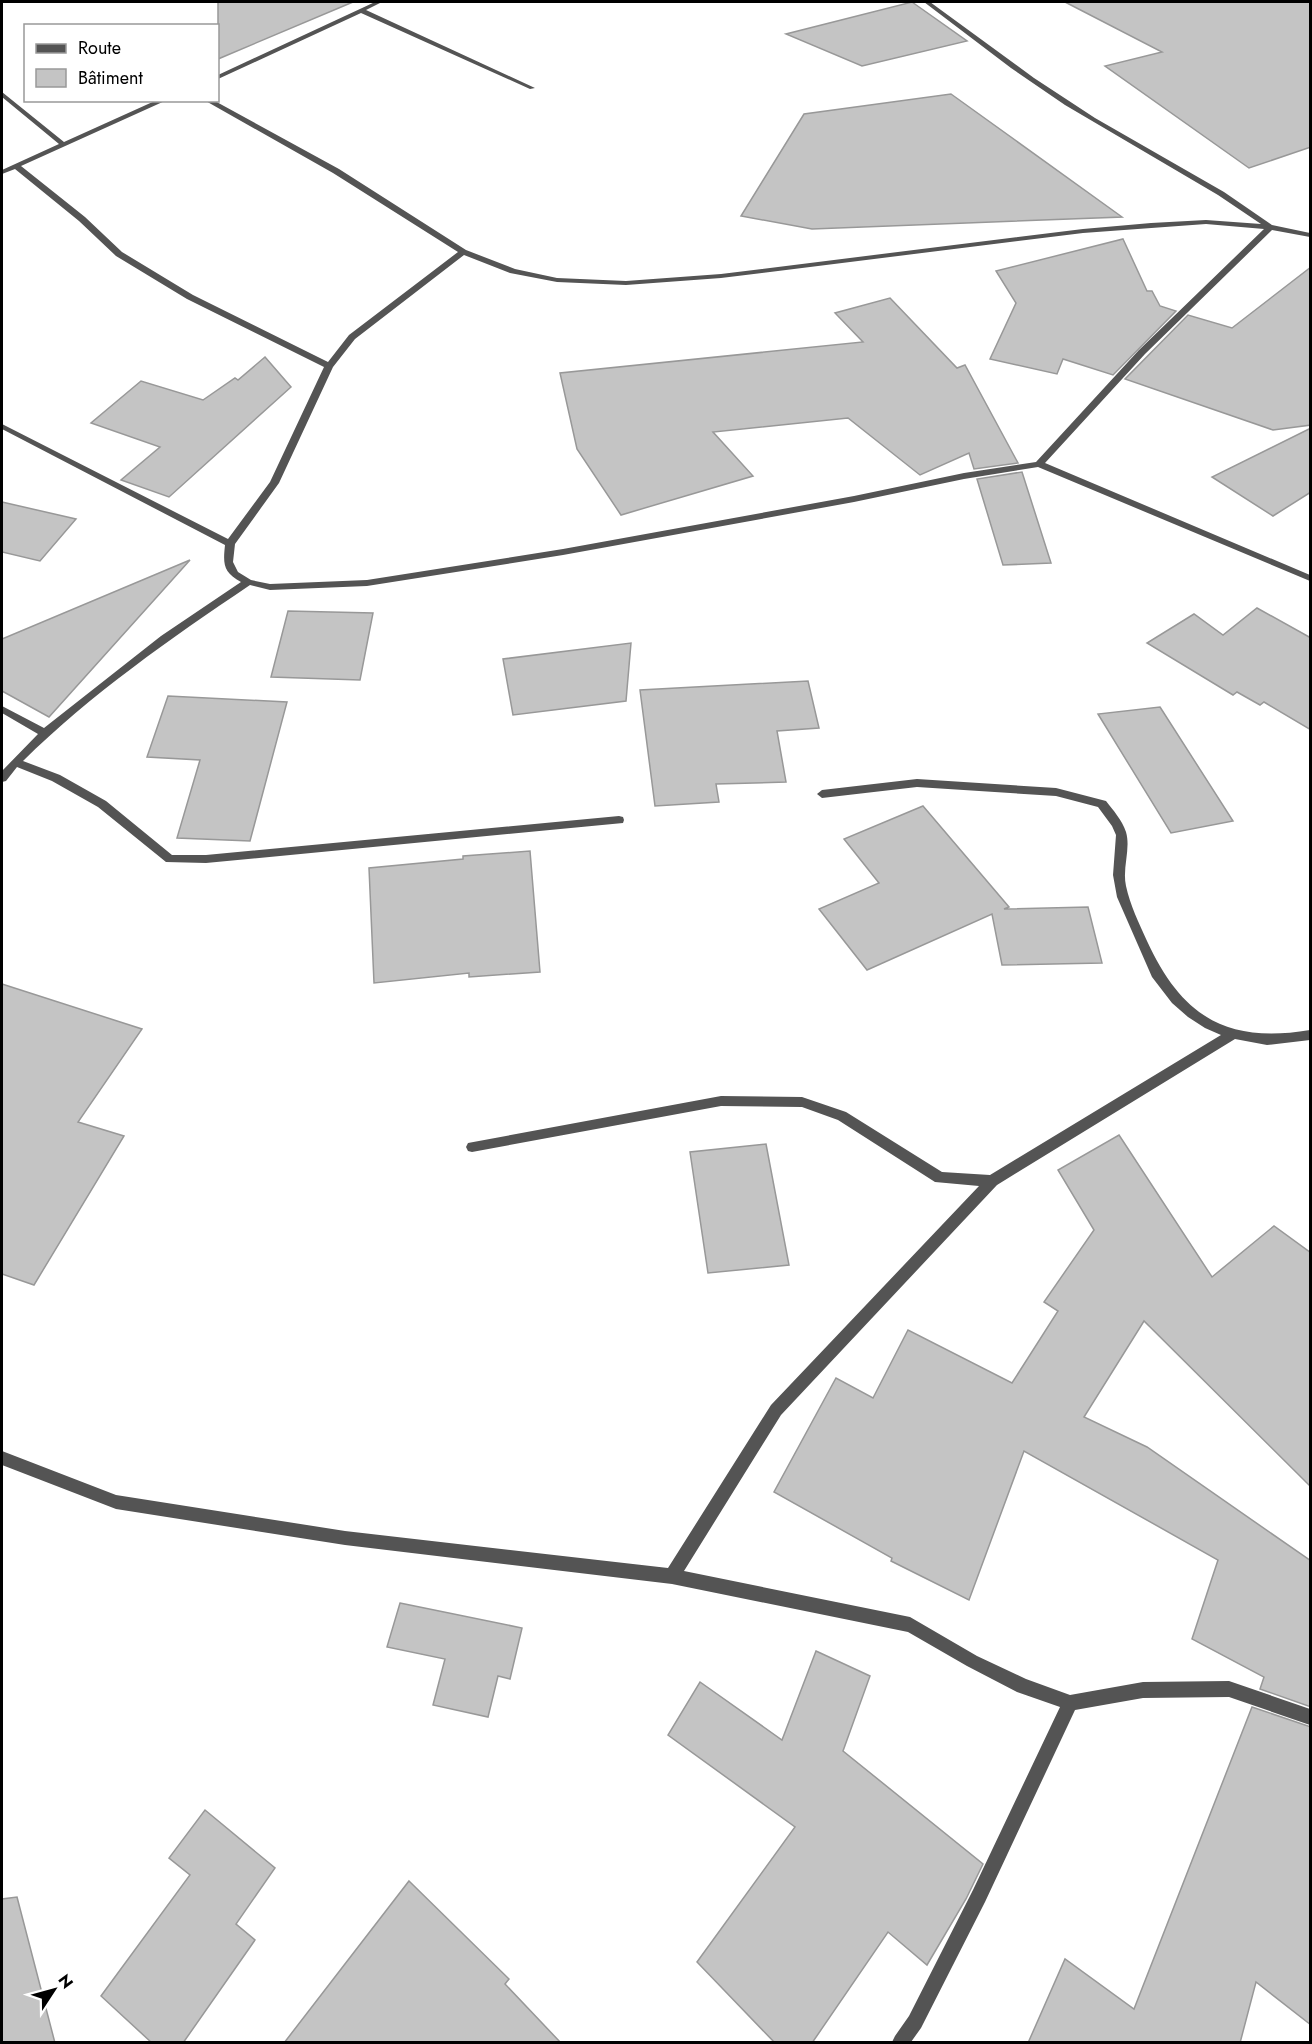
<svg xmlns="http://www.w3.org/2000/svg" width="1312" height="2044" font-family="Jost,sans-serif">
<rect width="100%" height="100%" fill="#fff"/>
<g fill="#c4c4c4" stroke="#989898" stroke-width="1.5">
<path d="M218,2h135l-135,57z"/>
<path d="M912,2l55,39 -105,25 -76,-32z"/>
<path d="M1065,2h246v145l-62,21 -144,-102 57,-14z"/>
<path d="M951,94l171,123 -310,12 -71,-13 63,-102z"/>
<path d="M1123,239l24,52h5l8,15 16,5 -63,64 -50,-16 -6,15 -67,-15 26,-56 -20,-32z"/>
<path d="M1311,267v158l-38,5 -148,-51 63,-64 44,13z"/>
<path d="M890,298l67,70 8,-3 53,98 -44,6 -5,-16 -49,22 -72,-57 -135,14 40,44 -132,39 -44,-66 -17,-76 303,-31 -28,-29z"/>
<path d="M265,357l26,30 -122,110 -48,-17 39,-33 -69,-24 50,-42 62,19 32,-22 3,2z"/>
<path d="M1311,428v64l-38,24 -61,-39z"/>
<path d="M1022,472l29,91 -48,2 -26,-86z"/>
<path d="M2,502l74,17 -36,42 -38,-9z"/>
<path d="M190,560l-141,157 -47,-26v-52z"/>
<path d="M1257,608l54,30v92l-47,-28 -4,3 -23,-13 -4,3 -86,-52 47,-29 29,21z"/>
<path d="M288,611l85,2 -13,67 -89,-3z"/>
<path d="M631,643l-5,58 -113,14 -10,-56z"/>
<path d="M808,681l11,47 -42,3 9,51 -70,2 3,18 -64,4 -15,-116z"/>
<path d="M168,696l119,6 -37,139 -73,-3 23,-78 -53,-3z"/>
<path d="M1160,707l73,114 -62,12 -73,-119z"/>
<path d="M923,806l86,101 -5,2 84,-2 14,56 -100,2 -10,-51 -125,56 -48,-61 60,-26 -35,-44z"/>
<path d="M530,851l10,121 -71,5v-4l-95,10 -5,-115 94,-9v-3z"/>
<path d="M2,984l140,45 -64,93 46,14 -90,149 -32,-11z"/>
<path d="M1119,1135l93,142 62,-51 37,27v234l-167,-166 -60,96 63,30 164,114v146l-51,-18 4,-12 -72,-38 26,-79 -194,-109 -55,149 -78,-39 1,-3 -118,-66 62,-114 37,20 35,-68 104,53 46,-72 -14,-9 50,-72 -36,-60z"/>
<path d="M766,1144l23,121 -81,8 -18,-121z"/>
<path d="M400,1603l122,25 -12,51 -12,-3 -10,41 -55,-12 12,-46 -58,-12z"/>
<path d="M816,1651l54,25 -27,75 140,113 -17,35 -39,66 -39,-33 -76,111h-37l-78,-81 98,-135 -127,-92 32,-53 82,58z"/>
<path d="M1252,1707l59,20v298l-55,-43 -16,61h-212l37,-84 69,50z"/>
<path d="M205,1810l70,58 -39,56 19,16 -72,103h-31l-51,-47 89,-121 -21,-17z"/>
<path d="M409,1881l100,98 -4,5 56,59h-277z"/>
<path d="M17,1897l38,146h-53v-144z"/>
</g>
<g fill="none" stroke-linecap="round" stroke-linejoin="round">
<g fill="#545454" fill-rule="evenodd">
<path d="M375,2h7l-16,8 169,78 -5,1 -169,-76 -143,66v-4z"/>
<path d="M924,2h6l104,76 61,40 129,74 48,33 38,8v4l-38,-7 -127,124 -100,109 265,112v6l-272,-114 -74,12 -110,23 -291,53 -196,31 -97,4 -20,-5c-80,54 -159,109 -227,176l37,14 46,26 66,54h34l413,-39 4,1 1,3 -1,3 -417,40 -40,-1 -68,-55 -46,-26 -35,-14 -11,14 -4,1v-11l36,-37 -36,-21v-7l42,22 117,-92 80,-54c-18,-10 -18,-18 -16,-37l-223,-116v-5l226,115 42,-57 54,-115 -137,-68 -71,-43 -37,-35 -64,-52 -13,5v-4l57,-26 -57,-47v-5l62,50 93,-42h10l-146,66 64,51 37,35 71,43 135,67 21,-27 109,-83 -125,-79 -129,-73h9l126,69 127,81 49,19 42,9 69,3 95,-7 362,-45 68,-6 55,-3 55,4 -43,-29 -153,-90 -54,-37zM1206,224l58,5 -125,121 -103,112 -72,11 -110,23 -291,53 -196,31 -97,4 -19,-4 -13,-8 -5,-10 2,-18 44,-61 54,-116 22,-28 109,-84 46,18 47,9 69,3 95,-7 362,-45z"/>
<path d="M917,779l139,9 50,13c7,9 16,19 20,31 5,17 -4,36 0,54 4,19 13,37 21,55 35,76 80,103 163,89v10l-43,5 -32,-6 -238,146 -216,230 -97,156 226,46 67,39 49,23 44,16 73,-13 86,-1 81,28v16l-81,-28 -86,1 -68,12 -90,192 -64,126 -10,14h-19l3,-6 14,-20 64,-126 87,-183 -43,-15 -50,-26 -59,-34 -236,-48 -327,-39 -229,-36 -114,-44v-14l114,44 229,36 323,37 103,-163 208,-219 -44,-4 -97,-62 -36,-13 -81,-1 -249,46 -4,-1 -2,-4 2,-4 253,-47 81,1 44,15 96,60 48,3 231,-140 -16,-7 -17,-11 -16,-14 -20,-26 -35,-80 -4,-22 3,-40 -4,-9 -14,-19 -42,-11 -139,-9 -95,11 -5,-4 5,-4z"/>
</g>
</g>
<rect width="1312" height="2044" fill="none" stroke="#000000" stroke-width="6"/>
<rect x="24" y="24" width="195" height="78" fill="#ffffff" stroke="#999999" stroke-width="1.5"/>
<rect x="36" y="44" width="30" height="9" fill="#545454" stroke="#999999" stroke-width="1.5"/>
<text x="78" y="54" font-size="18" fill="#000000">Route</text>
<rect x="36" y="69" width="30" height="18" fill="#c4c4c4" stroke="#999999" stroke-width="1.5"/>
<text x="78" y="84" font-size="18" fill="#000000">Bâtiment</text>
<g transform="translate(54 1990) rotate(54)" stroke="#ffffff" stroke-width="4.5" paint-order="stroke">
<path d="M0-4.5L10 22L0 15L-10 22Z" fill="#000000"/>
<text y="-9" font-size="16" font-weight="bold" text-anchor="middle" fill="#000000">N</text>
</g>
</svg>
